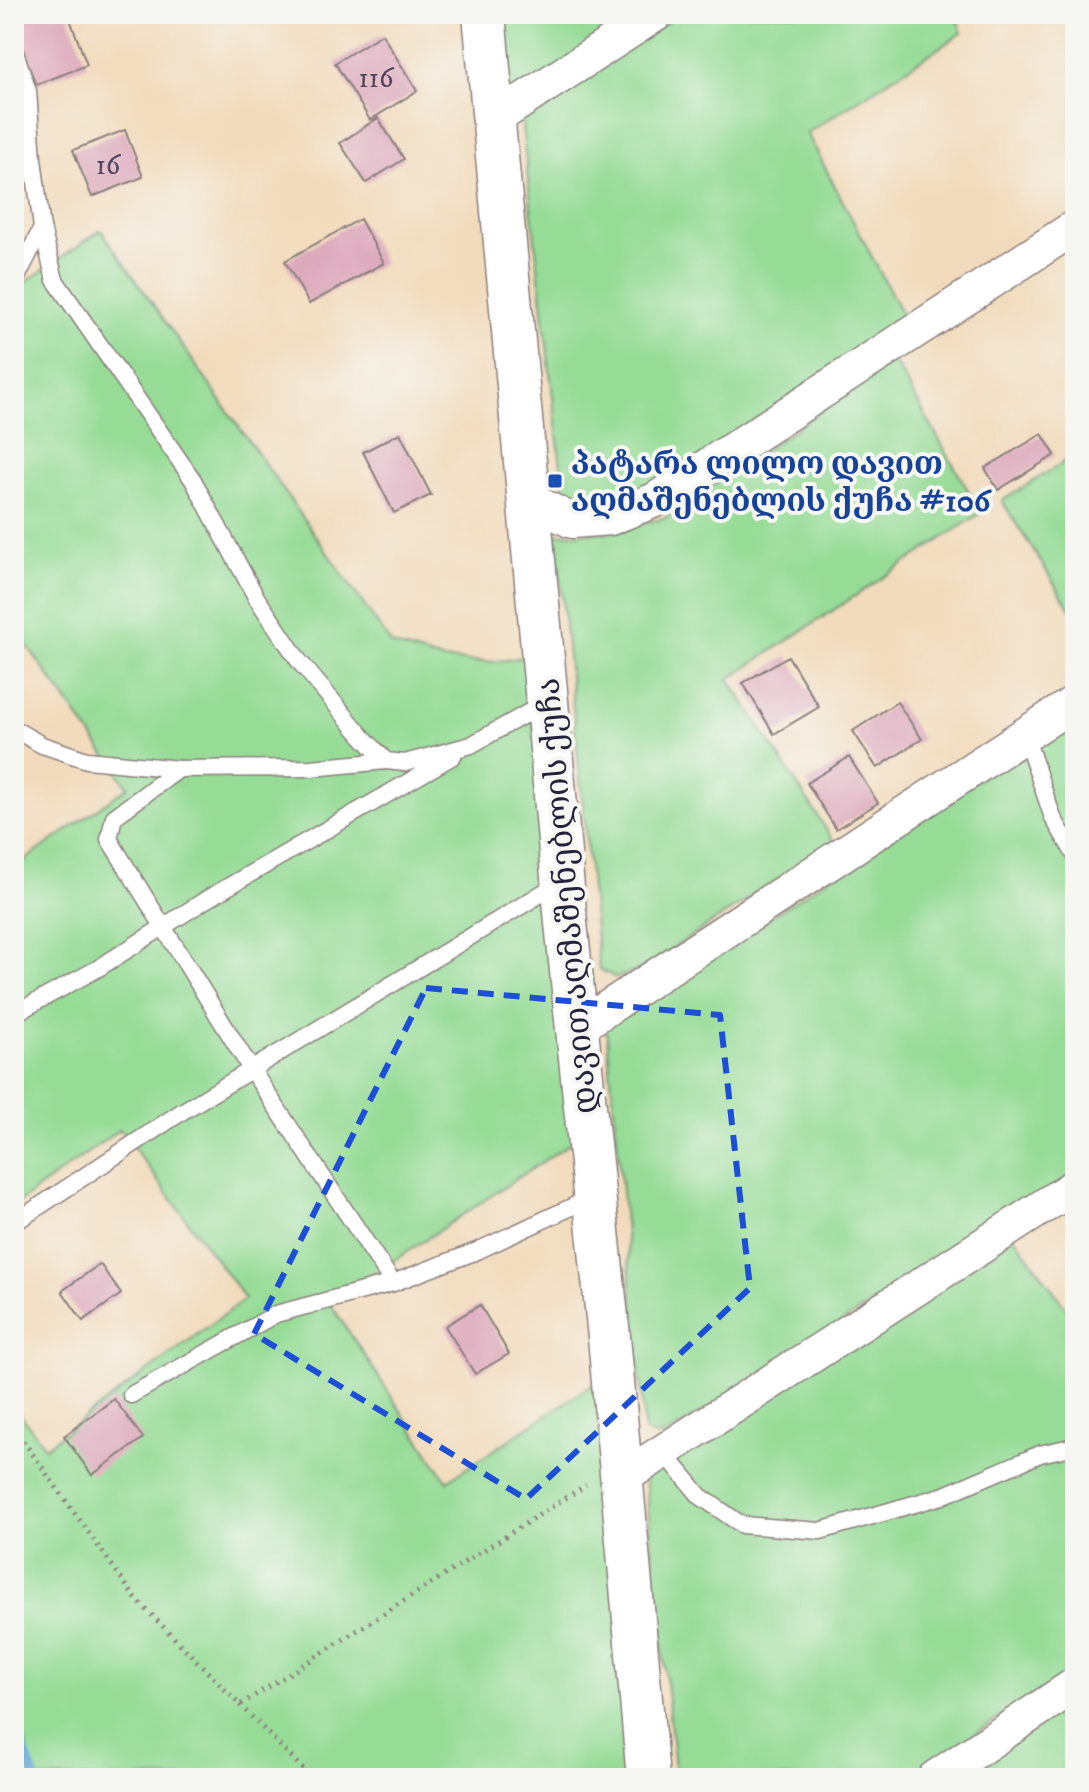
<svg xmlns="http://www.w3.org/2000/svg" width="1089" height="1792" font-family="'IM FELL DW Pica','Noto Serif Georgian',serif">
<rect width="100%" height="100%" fill="#f6f6f2"/>
<filter id="ink" filterUnits="userSpaceOnUse"><feTurbulence type="fractalNoise" baseFrequency=".0125" numOctaves="2"/><feDisplacementMap in="SourceGraphic" scale="16" xChannelSelector="R" yChannelSelector="G"/><feConvolveMatrix kernelMatrix="1 2 1 2 8 2 1 2 1" color-interpolation-filters="sRGB"/></filter>
<filter id="wash" filterUnits="userSpaceOnUse"><feTurbulence type="fractalNoise" baseFrequency=".006" numOctaves="4" result="noise"/><feDisplacementMap in="SourceGraphic" scale="32" xChannelSelector="R" yChannelSelector="G"/><feGaussianBlur stdDeviation="1.8" result="paint"/><feColorMatrix in="noise" values="0 0 0 0 0 0 0 0 0 0 0 0 0 0 0 0 0 1.4 0 .05"/><feComposite in="paint" operator="in"/></filter>
<g filter="url(#wash)">
<rect width="100%" height="100%" fill="#f2dbbc"/>
<g fill="#96dc96" stroke="#5c7f68" stroke-width="2">
<path d="M501,14h139l-132,86z"/>
<path d="M680,14h276l6,19 -155,100 98,187 -249,166 -43,9 -48,7 -44,-384z"/>
<path d="M101,230l291,415 51,15 50,2 33,-5 49,483 -245,163 117,178 154,-102 35,399h-622v-372l31,41 200,-148 -125,-170 -106,77v-338l114,-81 -114,-160v-337z"/>
<path d="M894,361l87,152 -252,166 106,164 -196,127 -23,8 -17,-9 -43,-435 59,-2 52,-15z"/>
<path d="M1075,455v161l-73,-115z"/>
<path d="M1075,715v458l-410,263h-11l-9,-5 -39,-405z"/>
<path d="M1014,1236l61,84v348l-167,110h-232l-31,-301z"/>
<path d="M1075,1700v78h-120z"/>
</g>
<g fill="none" stroke-linecap="round" stroke-linejoin="round">
<path stroke="#60a0d3" stroke-width="9" d="M14,1735l5,1 16,42"/>
</g>
<g id="blocks">
<g fill="#dda9bc">
<path d="M14,14h54l19,51 -51,20 -22,-56z"/>
<path d="M382,34l35,57 -47,29 -35,-57z"/>
<path d="M378,118l26,41 -38,24 -26,-40z"/>
<path d="M125,130l18,47 -51,20 -19,-47z"/>
<path d="M360,219l24,44 -75,41 -24,-43z"/>
<path d="M400,433l31,62 -37,18 -31,-61z"/>
<path d="M1042,434l13,21 -57,35 -13,-22z"/>
<path d="M788,656l31,51 -45,27 -31,-51z"/>
<path d="M897,702l25,37 -45,29 -24,-37z"/>
<path d="M849,757l29,46 -42,26 -29,-46z"/>
<path d="M100,1264l21,30 -38,27 -21,-30z"/>
<path d="M480,1305l29,49 -34,20 -30,-48z"/>
<path d="M114,1399l29,39 -51,37 -28,-39z"/>
</g>
</g>
</g>
<g filter="url(#ink)">
<use href="#blocks" fill-opacity="0" stroke="#8a7e7c" stroke-width="2"/>
<g fill="none" stroke-linecap="round" stroke-linejoin="round">
<defs>
<g id="service">
<path d="M14,49l14,42 5,68 9,69 13,52 138,200 63,117 43,64 63,75 24,25 19,2 66,-18 74,-42"/>
<path d="M14,283l28,-55"/>
<path d="M14,729l28,16 45,15 92,9 132,-1 75,-7"/>
<path d="M1025,735l28,83 22,37"/>
<path d="M179,769l-65,48 -5,22 142,230 142,214"/>
<path d="M14,1014l83,-45 110,-70 246,-143"/>
<path d="M14,1223l169,-112 376,-228"/>
<path d="M131,1395l145,-81 117,-31 84,-32 116,-54"/>
<path d="M663,1451l37,45 42,29 78,6 122,-35 98,-42 35,-8"/>
</g>
<g id="minor">
<path d="M494,119l162,-105"/>
<path d="M528,499l44,22 38,-3 45,-18 420,-273"/>
<path d="M577,1028l498,-326"/>
<path d="M622,1478l453,-292"/>
<path d="M935,1778l140,-93"/>
</g>
<path id="tertiary" d="M484,14l63,688 19,221 43,414 39,441"/>
</defs>
<use href="#service" stroke="#8a7e7c" stroke-width="19"/>
<use href="#minor" stroke="#8a7e7c" stroke-width="37"/>
<use href="#tertiary" stroke="#8a7e7c" stroke-width="45"/>
<g stroke="#8a7e7c" stroke-width="5" stroke-dasharray="2 6" stroke-linecap="butt">
<path d="M14,1428l122,171 104,106 346,-220"/>
<path d="M240,1705l72,73"/>
</g>
<use href="#service" stroke="#fff" stroke-width="16"/>
<use href="#minor" stroke="#fff" stroke-width="34"/>
<use href="#tertiary" stroke="#fff" stroke-width="42"/>
</g>
</g>
<path fill="none" stroke="#1d4ed8" stroke-width="6" stroke-dasharray="16 10" stroke-linejoin="round" d="M426,988l294,27 30,273 -224,211 -272,-165z"/>
<rect fill="#1a4fb4" stroke="#f6f6f2" stroke-width="3" x="547" y="473" width="16" height="16" rx="4"/>
<g text-anchor="middle" stroke-width="8" stroke-linejoin="round" paint-order="stroke">
<g font-size="28" fill="#51445b">
<text x="376" y="87">116</text>
<text x="108" y="174">16</text>
</g>
<g font-size="32" font-weight="bold" fill="#164399" stroke="#f6f6f2" text-anchor="start">
<text x="571" y="474">პატარა ლილო დავით<tspan x="571" dy="37">აღმაშენებლის ქუჩა #106</tspan></text>
</g>
<g font-size="32" fill="#22223b" stroke="#f6f6f2">
<text transform="translate(566 896) rotate(-95)" y="11">დავით აღმაშენებლის ქუჩა</text>
</g>
</g>
<rect width="1089" height="1792" fill="none" stroke="#f6f6f2" stroke-width="48"/>
</svg>
